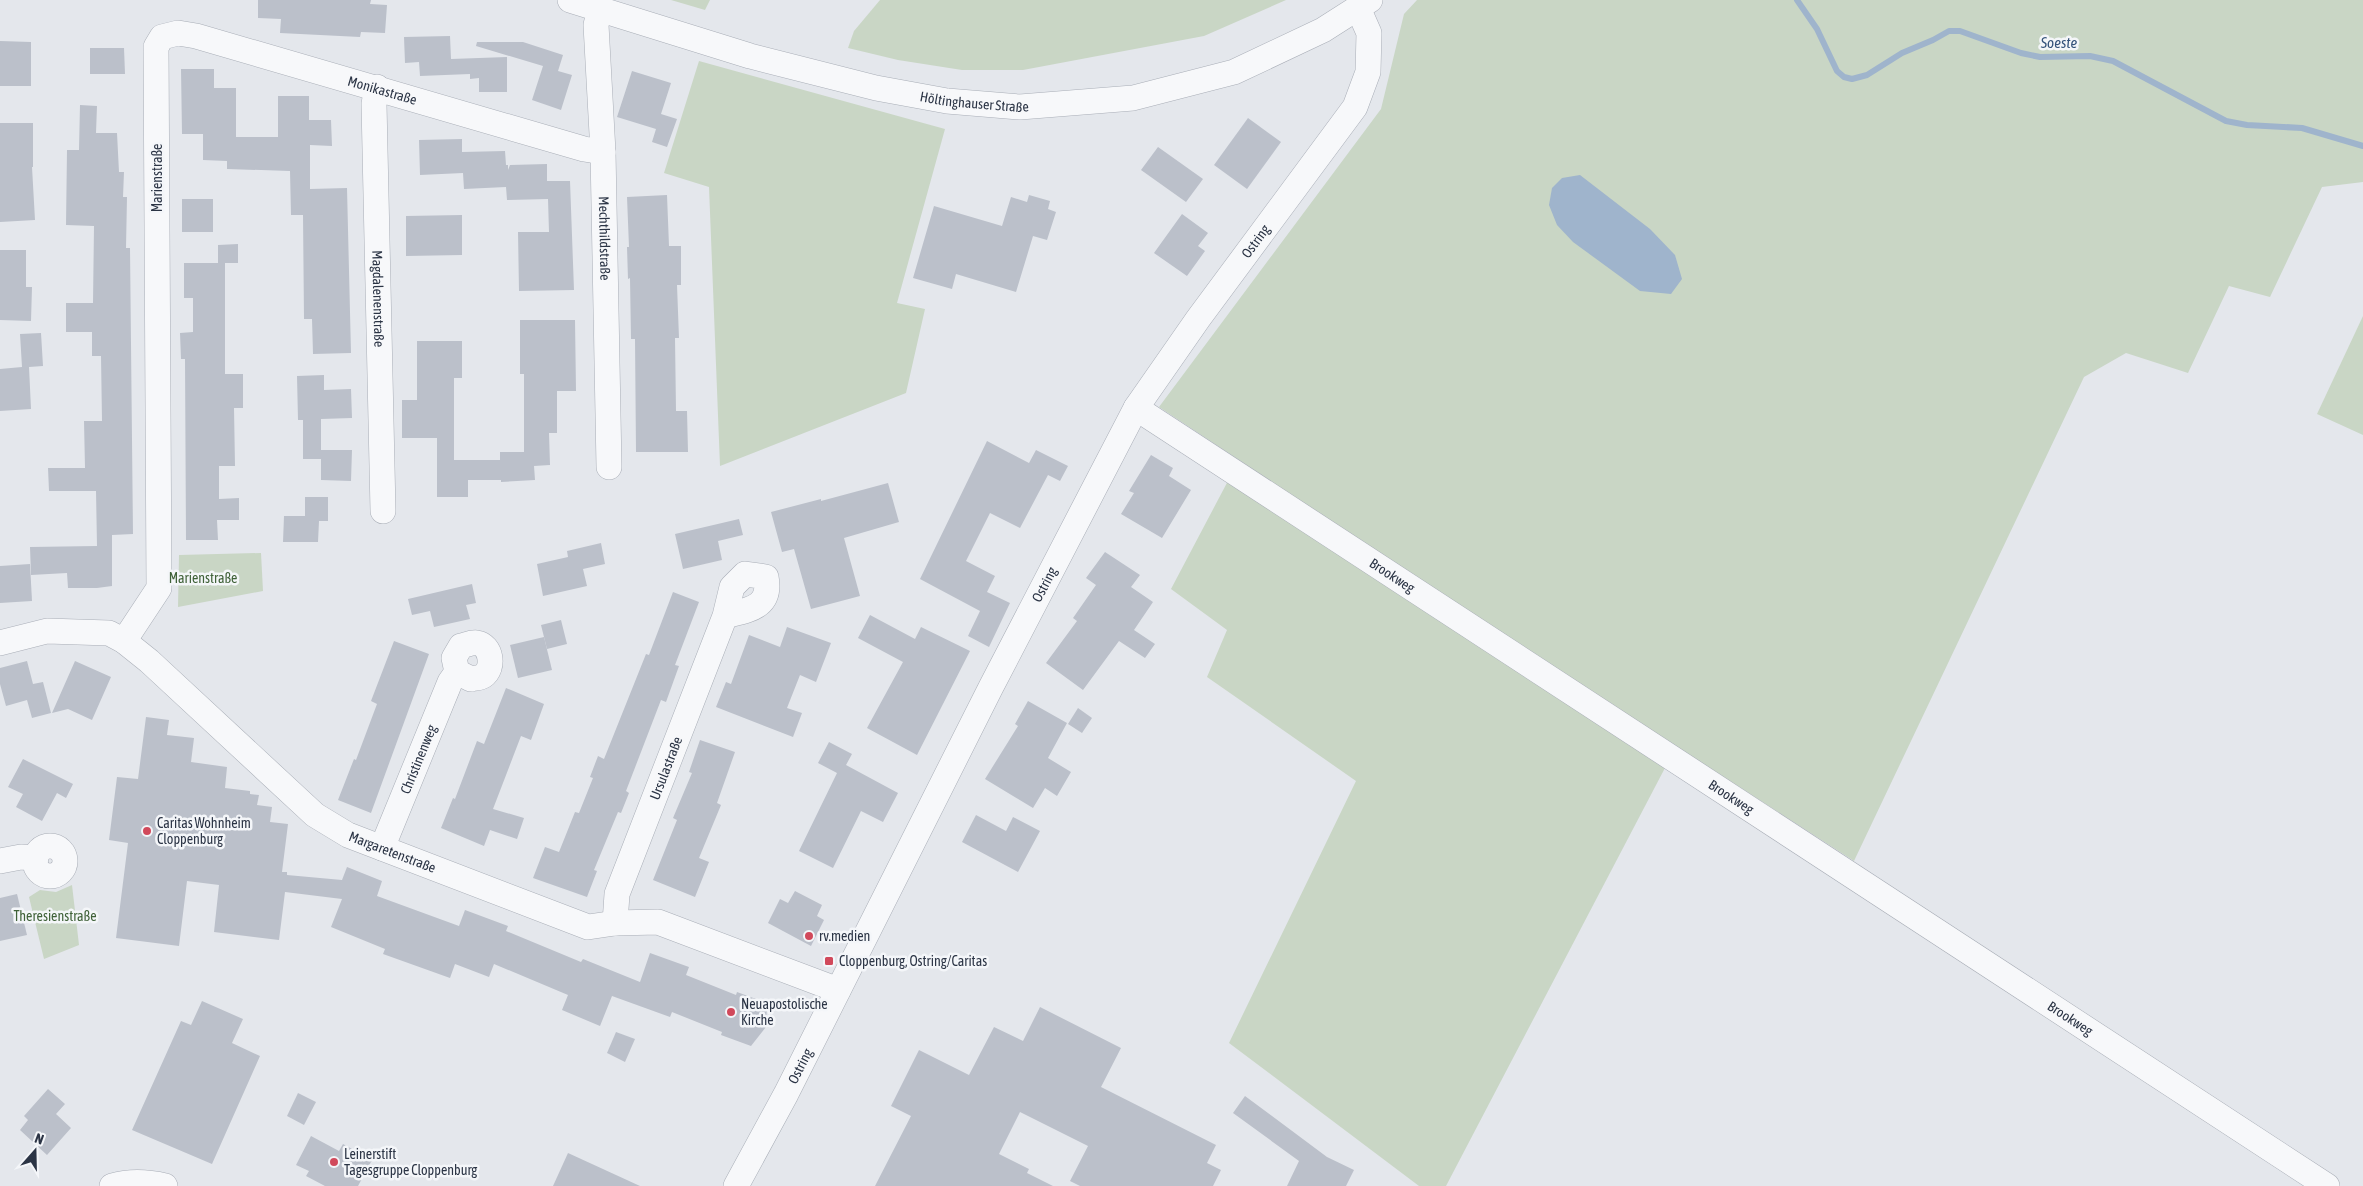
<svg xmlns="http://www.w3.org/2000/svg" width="2363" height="1186" font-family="'Asap Condensed',sans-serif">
<rect width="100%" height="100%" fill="#e4e7ec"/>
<g fill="#c9d6c5">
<path d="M671,0h39l-5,10z"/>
<path d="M880,0h406l-82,36 -181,34h-61l-64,-10 -50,-12 6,-17z"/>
<path d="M1417,0h946v182l-41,5 -52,110 -41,-11 -41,87 -62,-20 -42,24 -230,484 -380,-245 -315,-209 222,-298 23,-95z"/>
<path d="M699,61l246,68 -48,174 28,6 -19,84 -186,73 -11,-279 -45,-14z"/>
<path d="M2363,316v119l-46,-21z"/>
<path d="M1229,479l437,287 -220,420h-27l-190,-143 127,-262 -149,-104 20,-47 -56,-41z"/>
<path d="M261,553l2,38 -85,16 1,-52z"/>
<path d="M72,885l7,60 -35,14 -15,-62 11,-7 16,2z"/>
</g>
<path fill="#9fb4cc" d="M1580,175l70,54 25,26 7,24 -11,15 -31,-3 -67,-49 -16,-17 -8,-20 3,-17 10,-10z"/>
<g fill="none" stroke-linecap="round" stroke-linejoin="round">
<path stroke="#9fb4cc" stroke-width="6" d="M1797,0l20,29 20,42 7,6 8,2 15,-4 35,-22 31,-13 16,-9h11l61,22 19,4 50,-1 23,5 113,60 21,4 55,3 61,18"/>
</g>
<g fill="#bbc0ca">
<path d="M258,0h113l-1,4 17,1 -2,28 -24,-1 -1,5 -80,-4 1,-14 -23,-1z"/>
<path d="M450,36l1,23 56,-2v35h-28v-14l-9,1v-5l-50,2 -1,-14 -14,1 -1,-26z"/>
<path d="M0,41l31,1v44h-31z"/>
<path d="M477,42h46l40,13 -5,16 14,4 -11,35 -29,-10 11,-34 -67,-20z"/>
<path d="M90,48h34l1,26h-35z"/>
<path d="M181,69h33v19h22v49h42v-41h31v24h22l1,26 -22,-1v44l37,-1 4,165 -38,1 -1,-35h-8l-1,-104h-12l-1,-44 -63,-2v-8l-24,-1v-26h-21z"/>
<path d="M632,71l39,12 -10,31 16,5 -10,28 -15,-5 4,-13 -39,-12z"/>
<path d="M80,105l17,1 -1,27h21l2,39h5l-1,25h4l-1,51h4l3,286 -21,1v51l-15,2h-29l-1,-15 -36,2 -1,-28 67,-1 -1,-55h-47l-1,-23h37l-1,-47h18l-1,-65h-9v-24h-26v-29h27l1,-77 -28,-1 1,-75h12z"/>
<path d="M1248,118l33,24 -34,47 -33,-24z"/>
<path d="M0,123h33v44h-1l3,53 -35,2z"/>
<path d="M462,139v13l43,-1 1,14h2v5l2,-5 37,-1v17h23l4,109 -55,1 -1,-59h31l-1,-33 -41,1 -1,-13 -42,2 -1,-16 -43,2 -1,-35z"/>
<path d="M1158,147l45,32 -17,23 -45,-32z"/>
<path d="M667,195l2,51h12v39h-4l2,53h-4l1,73h11l1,41h-52l-1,-113h-4l-1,-61 -2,1 -1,-32h2l-2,-50z"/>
<path d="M1029,195l21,6 -2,8 8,3 -9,28 -14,-4 -17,56 -60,-18 -4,15 -39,-11 21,-72 68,20 9,-29 16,5z"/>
<rect x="182" y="199" width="31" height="33"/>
<path d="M1182,214l26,19 -10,13 7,5 -18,25 -33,-23z"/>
<path d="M462,215v40l-56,1v-40z"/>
<path d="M238,244v19h-20v-18z"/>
<path d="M0,250h26v37h6l-1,34 -31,-1z"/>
<path d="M184,263h41v111h18v34h-9l1,58h-16v33l20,-1v22h-22l1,20h-32l-1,-181h-4l-1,-26 13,-1v-34h-9z"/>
<path d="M520,320h55l1,71h-19v42h-8l1,32 -16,1 1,14 -34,2v-2h-33v17h-31v-59h-35v-38h15v-59h45v37h-8v82h46v-8h24v-78h-4z"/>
<path d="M41,333l2,33 -14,1 2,42 -31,2v-42l22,-2 -2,-33z"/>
<path d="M324,375v15l27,-1 1,29 -31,1v31h31l-1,31 -30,-1v-21h-18v-39h-5l-1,-44z"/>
<path d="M987,441l42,22 7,-13 32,16 -8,15 -12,-6 -28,53 -30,-15 -24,48 29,15 -8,16 23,11 -21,44 -21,-11 12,-25 -60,-32z"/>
<path d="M1151,455l22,13 -4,8 22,14 -29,48 -41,-24 13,-21 -5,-2z"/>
<path d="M888,483l11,39 -55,16 16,58 -49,13 -17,-60 -12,3 -11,-40 50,-13v2z"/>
<path d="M305,497h23v24h-9l-1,21h-35l1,-26h21z"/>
<path d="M739,519l4,16 -25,6 4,19 -39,9 -8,-35z"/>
<path d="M601,543l4,21 -22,5 4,17 -44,10 -6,-32 31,-7 -1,-6z"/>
<path d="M1105,552l35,23 -9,12 22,15 -19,28 21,14 -10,14 -26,-17 -36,49 -37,-27 31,-42 -4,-3 23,-33 -10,-7z"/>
<path d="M30,564l2,37 -32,2v-37z"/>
<path d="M472,584l4,19 -10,2 4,14 -36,8 -4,-16 -18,4 -4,-16z"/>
<path d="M673,592l26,10 -24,63 4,1 -13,36 -5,-2 -35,91 3,2 -8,20 -3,-1 -24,58 3,1 -10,26 -54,-19 12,-31 14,5 16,-40 4,1 14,-35 -3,-1 8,-21 6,3 42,-105 3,1z"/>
<path d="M870,615l45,24 6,-12 49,24 -53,104 -50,-27 36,-66 -45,-24z"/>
<path d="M561,620l6,24 -20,5 -6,-24z"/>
<path d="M787,627l44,16 -15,39 -16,-7 -13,33 15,5 -9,24 -77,-30 10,-25 5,2 18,-49 31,12z"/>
<path d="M544,637l8,33 -34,8 -8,-33z"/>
<path d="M394,641l35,13 -58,159 -33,-13 16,-41 2,1 21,-56 -6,-3z"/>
<path d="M27,661l6,23 10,-2 8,31 -19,5 -5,-18 -21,6 -6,-22v-16z"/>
<path d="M75,661l36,16 -19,43 -24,-11 -16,4z"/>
<path d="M506,688l38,16 -13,36 -10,-4 -28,73 31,9 -7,21 -27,-9 -6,16 -43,-18 12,-30 2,1 22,-58 7,3z"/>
<path d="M1028,701l39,22 -19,35 23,14 -14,24 -12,-8 -12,20 -48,-29 33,-53 -3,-2z"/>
<path d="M1078,708l14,10 -10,15 -14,-9z"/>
<path d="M146,717l23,3 -2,15 27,3 -3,24 36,5 -2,21 25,3v3l9,1 -2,10 15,2 -2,15 18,2 -6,48h5v3l55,5 5,-13 35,14 -5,15 82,30 6,-16 43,16 -2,5 75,31 2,-3 57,23 10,-29 39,14 -3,8 50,20 1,-3 30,11 -1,24 -15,19 -30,-11 1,-3 -50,-20 -2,5 -58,-21 -12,30 -38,-16 6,-15 -74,-31 -5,13 -34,-13 -5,14 -67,-24 2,-5 -54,-22 11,-28 -57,-7 -6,48 -65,-8 5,-47 -32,-4 -8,65 -63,-8 12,-95 -19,-3 8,-63 21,2z"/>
<path d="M700,740l35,12 -18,51 4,2 -22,53 10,4 -14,35 -42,-17 24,-60 -4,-2 19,-45 -3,-1z"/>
<path d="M829,742l23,12 -6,11 52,28 -15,29 -22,-11 -28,57 -34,-17 38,-78 -19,-10z"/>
<path d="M23,759l50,25 -7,14 -9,-5 -15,28 -26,-14 7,-13 -15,-7z"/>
<path d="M976,815l30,16 7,-14 27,14 -22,41 -56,-30z"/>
<path d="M795,891l27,14 -5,11 7,4 -13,26 -43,-23 12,-24 8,4z"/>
<path d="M17,894l10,41 -27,6v-43z"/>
<path d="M202,1001l41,18 -11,24 28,13 -48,108 -80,-34 49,-109 10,4z"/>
<path d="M1040,1007l81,41 -20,39 115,58 -9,18 14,7 -8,16h-133l-10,-5 18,-35 -68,-34 -21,42 30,15 -2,4 26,13h-178l36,-70 -20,-10 28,-56 50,25 25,-48 29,14z"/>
<path d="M616,1032l19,7 -10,23 -18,-9z"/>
<path d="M48,1089l17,15 -9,10 15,14 -24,27 -27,-25 8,-10 -4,-4z"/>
<path d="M298,1093l18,9 -12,23 -17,-9z"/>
<path d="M1245,1096l82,61 27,13 -8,16h-59l12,-25 -66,-48z"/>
<path d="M311,1136l28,15 4,-7 29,16 -14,26h-33l-19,-10 3,-5 -13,-6z"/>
<path d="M568,1153l72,33h-87z"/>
</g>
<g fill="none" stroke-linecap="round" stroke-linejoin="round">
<defs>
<g id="minor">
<path id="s1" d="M570,0l180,56 126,32 71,13 73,6 113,-9 101,-26 89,-42 47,-30"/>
<path id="s2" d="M600,9l-4,16 7,127 6,315"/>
<path id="s3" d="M377,87l-3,17 9,407"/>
<path id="s4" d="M1136,408l1191,778"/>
<path id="s5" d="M124,641l35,-53 -3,-541 6,-10 16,-4 18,3 388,113 19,3"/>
<path id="s6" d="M0,643l47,-12 62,2 15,8 25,20 166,154 33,20 240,92 27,-4 43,-1 180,68"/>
<circle cx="50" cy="861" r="15"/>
<path id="s7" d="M382,848l68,-166 7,-10 -3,-14 7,-12c5,-1 11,-4 16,-3 14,2 18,25 6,33 -3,2 -8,2 -12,3l-14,-7"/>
<path d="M0,861l21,-4 15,1"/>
<path id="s8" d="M615,923l2,-29 108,-278 7,-29 13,-13 21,3c6,31 -18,33 -41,39"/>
<path d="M112,1186c18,-5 36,-4 53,0"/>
<path id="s9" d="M736,1186l50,-92 205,-407 145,-279 62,-89 157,-212 13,-35 1,-39 -11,-25"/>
</g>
</defs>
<use href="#minor" stroke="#a9aeb7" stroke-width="26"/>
<use href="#minor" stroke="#f7f8fa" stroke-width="25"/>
</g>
<g fill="#d1495b" stroke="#f4f6f9" stroke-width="2">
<circle cx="147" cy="831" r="5"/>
<circle cx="809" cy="936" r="5"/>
<rect x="824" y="956" width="10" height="10" rx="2.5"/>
<circle cx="731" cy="1012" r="5"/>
<circle cx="334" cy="1162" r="5"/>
</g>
<g text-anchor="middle" stroke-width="5" stroke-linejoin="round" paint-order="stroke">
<g font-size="14" fill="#2b3445" stroke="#f4f6f9">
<text dy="5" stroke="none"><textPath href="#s5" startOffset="845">Monikastraße</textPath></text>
<text dy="5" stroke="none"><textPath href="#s1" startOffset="418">Höltinghauser Straße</textPath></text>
<text transform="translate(157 178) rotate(-90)" y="5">Marienstraße</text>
<text dy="5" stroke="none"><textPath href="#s2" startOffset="230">Mechthildstraße</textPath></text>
<text dy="5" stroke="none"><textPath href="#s9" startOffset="1080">Ostring</textPath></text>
<text dy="5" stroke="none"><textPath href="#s3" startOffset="212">Magdalenenstraße</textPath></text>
<text dy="5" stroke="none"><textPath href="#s4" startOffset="306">Brookweg</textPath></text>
<text dy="5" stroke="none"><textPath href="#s9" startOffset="676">Ostring</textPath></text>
<text dy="5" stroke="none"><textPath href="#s7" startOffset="96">Christinenweg</textPath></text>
<text dy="5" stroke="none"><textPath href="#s8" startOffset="164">Ursulastraße</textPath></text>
<text dy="5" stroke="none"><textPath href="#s4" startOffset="711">Brookweg</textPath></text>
<text dy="5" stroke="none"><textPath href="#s6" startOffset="472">Margaretenstraße</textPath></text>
<text dy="5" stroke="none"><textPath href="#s4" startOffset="1116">Brookweg</textPath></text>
<text dy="5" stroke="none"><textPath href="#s9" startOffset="136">Ostring</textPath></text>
</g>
<g font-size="14" fill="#3f6138" stroke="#f4f6f9">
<text x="203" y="583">Marienstraße</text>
<text x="55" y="921">Theresienstraße</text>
</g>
<g font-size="14" fill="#2b3445" stroke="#f4f6f9" text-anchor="start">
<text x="157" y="828">Caritas Wohnheim<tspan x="157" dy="16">Cloppenburg</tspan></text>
<text x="819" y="941">rv.medien</text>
<text x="839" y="966">Cloppenburg, Ostring/Caritas</text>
<text x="741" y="1009">Neuapostolische<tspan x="741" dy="16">Kirche</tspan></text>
<text x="344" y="1159">Leinerstift<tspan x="344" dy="16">Tagesgruppe Cloppenburg</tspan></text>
</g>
<g font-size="15" font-style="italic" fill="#34527a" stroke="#f4f6f9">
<text x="2059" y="48">Soeste</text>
</g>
</g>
<g transform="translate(35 1151) rotate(20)" stroke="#f4f6f9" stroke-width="4" paint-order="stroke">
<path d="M0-4L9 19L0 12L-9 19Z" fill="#2b3445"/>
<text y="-8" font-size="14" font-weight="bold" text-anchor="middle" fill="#2b3445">N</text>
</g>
</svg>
